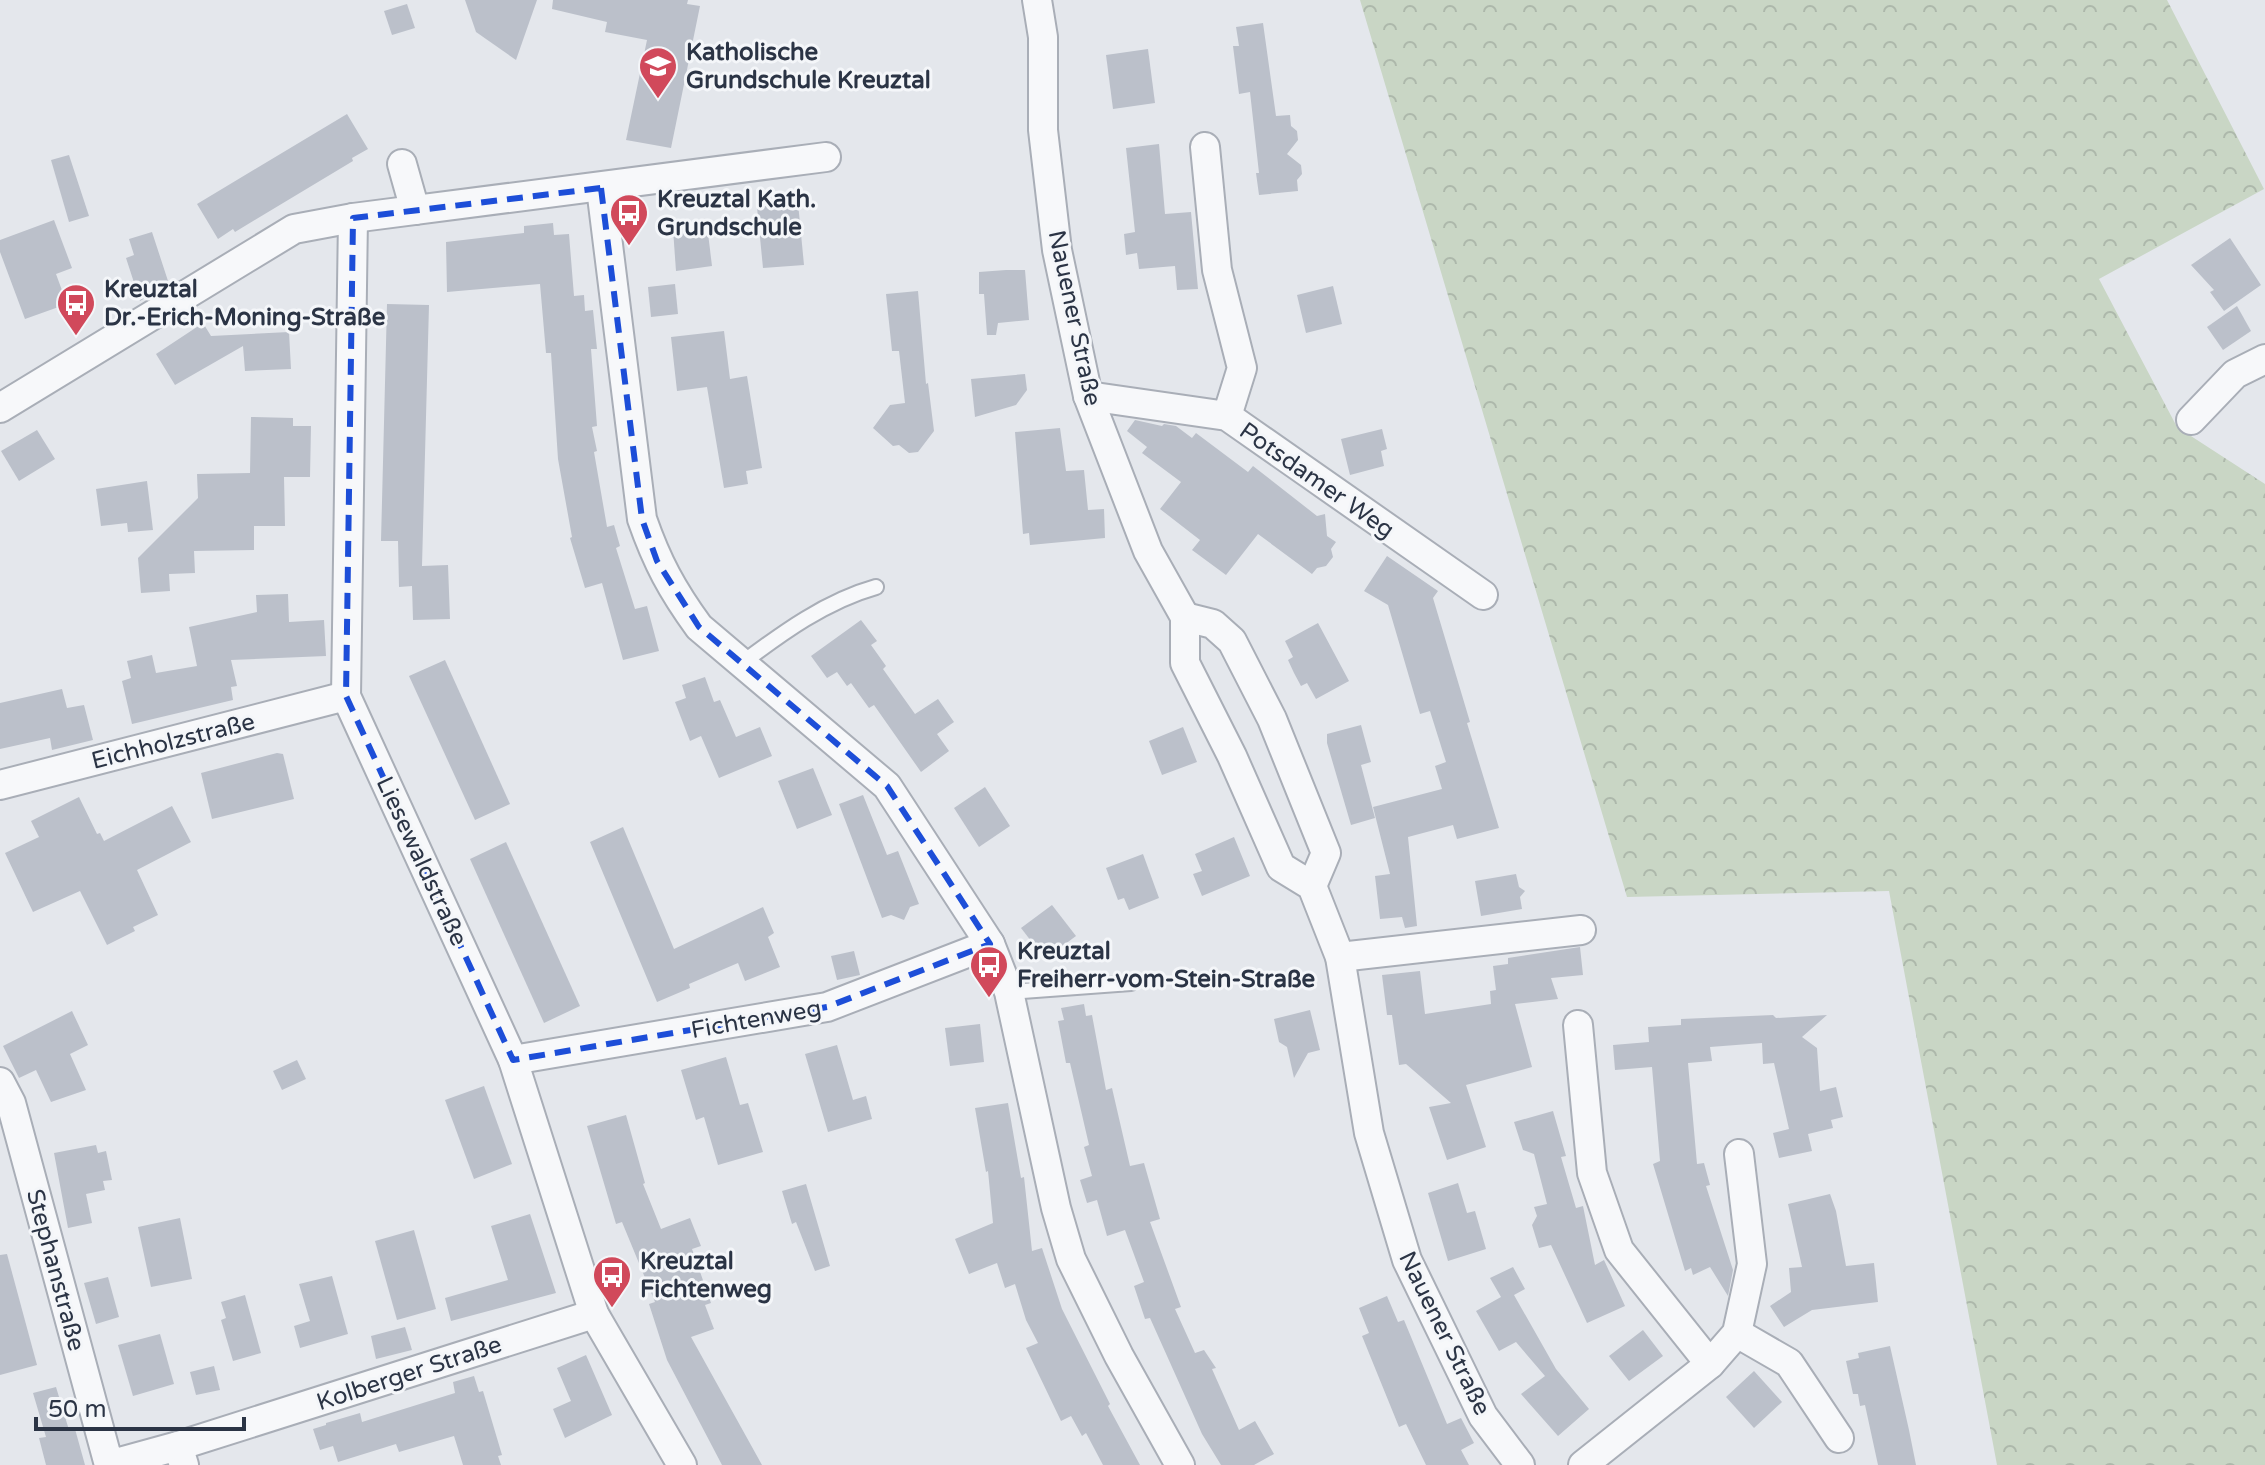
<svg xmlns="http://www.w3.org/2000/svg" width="2265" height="1465" font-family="'Varela Round',sans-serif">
<defs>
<pattern id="forest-crowns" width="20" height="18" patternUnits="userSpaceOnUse" patternTransform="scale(2)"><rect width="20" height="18" fill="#c9d6c5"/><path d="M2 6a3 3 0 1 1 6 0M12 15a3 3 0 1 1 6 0" fill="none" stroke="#adb8ab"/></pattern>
</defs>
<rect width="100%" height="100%" fill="#e4e7ec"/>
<path fill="url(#forest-crowns)" d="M1360,0h807l97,189 -165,90 78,148 88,57v981h-268l-108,-574 -262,6z"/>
<g fill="#bbc0ca">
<path d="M465,0h72l-21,60 -40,-28z"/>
<path d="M553,0h135l-1,4 13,2 -29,142 -45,-8 21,-100 -42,-8 2,-10 -55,-13z"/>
<path d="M407,4l8,24 -23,7 -8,-24z"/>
<path d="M1263,23l13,93 14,-1 1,11 6,5 1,9 -11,14 14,11 1,9 -5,6 1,11 -39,4 -3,-22h3l-9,-81 -11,2 -6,-48h6l-3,-19z"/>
<path d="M1148,49l7,54 -42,6 -7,-54z"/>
<path d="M347,114l21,35 -16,9 1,3 -118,71 -2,-3 -15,10 -21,-35z"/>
<path d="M1159,144l6,70 26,-2 7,77 -21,1 -2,-24 -36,3 -2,-16 -11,2 -2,-21 11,-2 -9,-84z"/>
<path d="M69,155l20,61 -20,6 -18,-62z"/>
<path d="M798,203l6,62 -41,3 -6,-61z"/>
<path d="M54,220l18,48 -16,6 11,30 -42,15 -25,-67v-12z"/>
<path d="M553,223l1,12 15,-1 5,62 10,-1 1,16 8,-1 4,39h-6l6,77 -5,1 5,24 -3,1 13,75 7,-2 6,21 -4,2 19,61 12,-3 12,45 -36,9 -21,-77 -17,5 -15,-50 2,-1 -14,-78 -7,-106h-5l-6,-69 -93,8 -1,-50 78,-9v-7z"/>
<path d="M707,225l5,41 -36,5 -3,-42z"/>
<path d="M152,232l17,52 -29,17 -14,-43 8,-3 -5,-16z"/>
<path d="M2230,238l31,47 -37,26 -14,-19 4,-2 -23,-25z"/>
<path d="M1006,270h19l4,50 -31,3 -2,12h-9l-3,-41h-5v-22z"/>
<path d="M675,284l3,30 -27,3 -3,-30z"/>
<path d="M1333,286l9,38 -36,9 -9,-38z"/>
<path d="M918,291l8,93 2,-1 6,48 -16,21 -9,1 -10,-8 -6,1 -20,-18 17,-23 15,-2 -6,-52h-7l-6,-57z"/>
<path d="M387,304l42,1 -7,261 26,-1 2,54 -37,1 -1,-34 -13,1 -1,-46h-17z"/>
<path d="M2237,306l14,25 -28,19 -16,-23z"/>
<path d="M203,323l8,13 78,-4 2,37 -46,2 -2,-25 -68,39 -19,-31z"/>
<path d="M724,331l6,48 17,-3 15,92 -16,3 2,13 -24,4 -17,-101 -30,4 -6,-54z"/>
<path d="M1025,374l2,16 -11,15 -41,12 -4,-38z"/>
<path d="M251,417l42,1v8h18l-1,51h-26l1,49h-31v24l-60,1 1,22 -26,1 1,17 -29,2 -3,-35 60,-60 -1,-24 53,-1z"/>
<path d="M1135,420l27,6 2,-2 12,2 16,12 4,-5 52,39 5,-6 64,50 8,-2 2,22 9,6 -5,7 2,8 -7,9 -9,2 -5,6 -54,-40 -32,41 -34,-25 8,-10 -40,-31 21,-27 -39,-29 5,-6 -20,-16z"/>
<path d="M1060,428l6,43 18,-1 4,40 16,-1 1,29 -75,7 -1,-12 -6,1 -8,-102z"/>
<path d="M1382,429l5,20 -6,2 3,15 -34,9 -9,-36z"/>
<path d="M37,430l18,29 -36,22 -18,-30z"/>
<path d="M147,481l6,49 -25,2 -1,-9 -26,3 -5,-37z"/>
<path d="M1387,556l51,35 -5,7 37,124 -3,1 32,105 -42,11 -4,-14 -45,12 9,89 -12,2 -3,-11 -22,2 -5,-43 15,-2 -17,-67 69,-18 -7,-23 11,-4 -16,-51 -10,3 -32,-109 -24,-14z"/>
<path d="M288,594l1,28 35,-2 2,36 -95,4 6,26 -6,1 2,13 -101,24 -10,-43 9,-3 -4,-17 25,-6 4,18 41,-7 -8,-39 68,-15 -1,-17z"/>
<path d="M861,620l16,21 -6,4 15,21 -3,3 32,45 23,-15 16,23 -17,12 12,17 -28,21 -47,-67 -5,3 -18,-25 -4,3 -10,-14 -10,6 -16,-22z"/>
<path d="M1318,623l31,58 -33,18 -9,-16 -6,3 -7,-13 -6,-13 5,-3 -8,-16z"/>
<path d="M445,660l65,144 -35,16 -66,-144z"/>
<path d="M705,677l9,25 6,-2 16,37 24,-10 12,29 -53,22 -18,-42 -11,5 -15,-39 11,-4 -4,-13z"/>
<path d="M62,689l5,19 17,-3 9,35 -41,10 -2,-12 -50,11v-46z"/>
<path d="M1361,725l10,37 -10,3 14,53 -24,7 -24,-82v-9z"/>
<path d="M1183,727l14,35 -35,13 -13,-34z"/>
<path d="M277,753l6,1 11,45 -82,20 -11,-46z"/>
<path d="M813,768l19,47 -35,14 -19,-48z"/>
<path d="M985,787l25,39 -31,21 -25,-39z"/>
<path d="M863,795l24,60 11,-4 21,53 -9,3 -6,13 -13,-5 -9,3 -43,-114z"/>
<path d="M79,797l18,37 3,-1 4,8 68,-35 19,36 -54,28 21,45 -25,12 2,4 -28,14 -27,-54 -47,21 -28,-59 34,-16 -8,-16z"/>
<path d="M623,827l51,122 89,-42 11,26 -6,4 12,30 -35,14 -7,-18 -49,21 1,4 -33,14 -67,-160z"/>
<path d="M1234,837l16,39 -48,20 -9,-22 9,-3 -7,-17z"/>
<path d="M506,842l74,164 -36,17 -74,-164z"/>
<path d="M1143,854l16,44 -30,12 -5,-12 -6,2 -12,-32z"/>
<path d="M1516,874l3,13 6,4 -5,6 2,12 -41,7 -6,-35z"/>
<path d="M1052,905l24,31 -31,23 -24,-31z"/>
<path d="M1580,947l3,28 -32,3 7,21 -43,5 17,63 -66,18 20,62 -39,13 -18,-53 22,-4 -45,-39 -7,1 -7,-50h-5l-5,-40 38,-4 5,43 66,-10 -1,-13 6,-1 -3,-24 15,-2v-6z"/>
<path d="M854,951l6,24 -23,5 -6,-24z"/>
<path d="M1084,1004l2,12 6,-1 14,75 6,-2 18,78 14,-3 16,56 -10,3 31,85 -6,2 20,44 9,-3 12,18 -4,1 27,61 16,-9 19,33 -20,11h-33l-19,-31 -52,-116 -5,1 -11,-33 10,-4 -19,-52 -18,6 -10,-36 -10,3 -7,-23 12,-4 -8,-29 5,-2 -19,-82h-4l-8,-42 6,-1 -3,-12z"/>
<path d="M1310,1010l10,40 -12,3 -14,25 -7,-31 -8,-5 -5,-23z"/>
<path d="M72,1011l16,34 -18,9 16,36 -35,12 -15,-32 -17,8 -16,-32z"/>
<path d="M1773,1015l3,3 51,-3 -25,22 15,11 3,43 16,-4 7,30 -12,3 2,8 -25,6 4,17 -33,7 -6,-25 16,-4 -15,-66 -11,1 -1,-21 -52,4 2,14 -24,2 9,101 7,-1 6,22 -4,1 27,84 -5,26 -18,-29 -17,8 -2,-7 -6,3 -32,-107 7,-3 -8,-94 -37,3 -2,-25 36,-3 -1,-15 33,-2v-6z"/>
<path d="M980,1024l4,38 -34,4 -5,-38z"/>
<path d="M837,1045l16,55 13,-4 6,23 -44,13 -23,-78z"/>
<path d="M726,1057l14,48 8,-2 15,49 -45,13 -14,-48 -8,3 -15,-50z"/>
<path d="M297,1060l9,19 -24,11 -9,-19z"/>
<path d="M484,1086l28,78 -38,15 -29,-79z"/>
<path d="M1008,1103l13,75 3,-1 8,74 10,-3 20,61 48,95 -2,2 32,59h-37l-17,-32 -4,3 -11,-20 -10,5 -35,-73 12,-5 -12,-23 -11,-36 -10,4 -8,-25 -28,11 -14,-35 38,-16 -5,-52 -2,1 -11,-64z"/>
<path d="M1553,1111l13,45 -5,1 15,51 7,-2 12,59 9,-5 21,46 -38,17 -36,-78 -12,3 -7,-23 5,-9 -3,-9 13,-3 -13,-50 -11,-4 -9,-28z"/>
<path d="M626,1115l19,68 -2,1 18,45 29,-11 11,28 -9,3 19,54 -6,2 9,24 -23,8 71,128h-40l-55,-105 -18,-56 6,-2 -33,-80 -6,2 -29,-98z"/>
<path d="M96,1145l2,8 8,-2 6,29 -9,1 2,9 -19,4 6,29 -24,5 -14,-75z"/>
<path d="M1458,1183l9,30 8,-2 11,38 -38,12 -20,-68z"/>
<path d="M806,1184l24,82 -15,5 -19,-49 -4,2 -10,-33z"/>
<path d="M1830,1194l6,17 10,55 28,-3 4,39 -66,8 -28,17 -14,-21 21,-14 -2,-24 13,-1 -14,-63z"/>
<path d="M530,1214l26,79 -105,28 -6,-23 63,-18 -17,-54z"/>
<path d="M180,1218l12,61 -41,8 -13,-60z"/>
<path d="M414,1230l22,79 -39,11 -22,-79z"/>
<path d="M7,1254l30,111 -37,10v-120z"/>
<path d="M1513,1267l12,22 -11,6 42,74 33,40 -31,27 -37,-42 24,-18 -29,-34 -17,9 -23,-40 25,-14 -11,-19z"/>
<path d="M332,1276l16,58 -48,14 -6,-22 16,-5 -11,-37z"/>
<path d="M108,1277l11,40 -23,7 -12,-41z"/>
<path d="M245,1295l16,58 -28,8 -12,-41 5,-2 -5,-16z"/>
<path d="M1387,1296l11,26 6,-2 43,104 14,-6 13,25 -13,7 8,15h-43l-20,-41 -7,3 -37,-91 7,-3 -10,-25z"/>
<path d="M405,1327l7,23 -36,9 -5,-23z"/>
<path d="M1643,1330l20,26 -34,25 -20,-25z"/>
<path d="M160,1334l14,50 -41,12 -15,-51z"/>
<path d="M1890,1346l19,84 7,35h-38l-13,-60 -5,1 -2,-12h-5l-7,-33 13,-3 -1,-5z"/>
<path d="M586,1355l26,60 -47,23 -12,-29 18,-8 -14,-33z"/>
<path d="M214,1366l6,24 -24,5 -6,-23z"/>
<path d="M1754,1371l28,31 -28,26 -28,-31z"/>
<path d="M474,1376l5,16 4,-1 19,64 -4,1 3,9h-38l-9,-29 -55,16 -3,-8 -58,18 -5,-16 -13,4 -7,-21 13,-4v-2l34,-10 2,9 93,-29 -2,-11z"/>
<path d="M56,1387l13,43 6,-1 10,36h-39l-7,-27 7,-1 -13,-44z"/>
</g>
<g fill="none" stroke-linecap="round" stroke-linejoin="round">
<defs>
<g id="service">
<path d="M741,664c41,-31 85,-63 135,-77"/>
<path d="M1009,992l122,-9"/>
</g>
<g id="minor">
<path d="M1037,0l6,37v93l14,120 31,146 60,155 37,66v46l47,93 49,111 31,19 28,71 29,176 38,127 76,156 37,49"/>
<path d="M1205,147l12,123 25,98 -15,48"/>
<path d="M402,164l13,46"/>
<path d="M601,188l41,331c15,43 30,71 57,108l188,159 103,158 19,48 47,216 15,51 48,97 61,109"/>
<path d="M353,218l-7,478 167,364 81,254 88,151"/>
<path d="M1088,396l139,20 256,179"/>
<path d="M0,408l294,-179 59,-11 473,-61"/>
<path d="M2191,420l44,-46 30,-15"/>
<path d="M1185,617l28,7 19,17 40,78 54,134 -14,33"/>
<path d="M0,785l346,-89"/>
<path d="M1340,957l241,-27"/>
<path d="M1578,1025l14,148 27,77 91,114"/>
<path d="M513,1060l314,-53 163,-63"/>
<path d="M0,1082l11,21 98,362 69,-19 6,19"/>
<path d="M1737,1333l52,30 50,75"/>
<path d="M178,1446l416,-132"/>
<path d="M1583,1465l127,-101 27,-31 15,-69 -13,-110"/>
</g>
</defs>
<use href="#service" stroke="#a9aeb7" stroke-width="18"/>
<use href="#minor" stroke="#a9aeb7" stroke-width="32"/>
<use href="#service" stroke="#f7f8fa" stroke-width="14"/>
<use href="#minor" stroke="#f7f8fa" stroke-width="28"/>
</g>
<path fill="none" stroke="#1d4ed8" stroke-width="6" stroke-dasharray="16 10" stroke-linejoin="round" d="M601,188l41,331 15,42 42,66 188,159 103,158 -163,63 -314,53 -167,-364 7,-478z"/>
<defs>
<symbol id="school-pin" viewBox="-11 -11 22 30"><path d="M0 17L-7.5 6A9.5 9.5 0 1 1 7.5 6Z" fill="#d1495b" stroke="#f4f6f9"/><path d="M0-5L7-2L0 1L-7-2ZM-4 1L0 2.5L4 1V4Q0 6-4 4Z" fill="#fff"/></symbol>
<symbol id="bus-pin" viewBox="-11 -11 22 30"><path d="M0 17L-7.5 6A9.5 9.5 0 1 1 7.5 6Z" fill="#d1495b" stroke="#f4f6f9"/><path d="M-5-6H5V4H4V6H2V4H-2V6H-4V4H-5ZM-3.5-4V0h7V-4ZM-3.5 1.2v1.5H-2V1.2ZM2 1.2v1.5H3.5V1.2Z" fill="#fff"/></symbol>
</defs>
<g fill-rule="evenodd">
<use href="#school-pin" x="636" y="44" width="44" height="60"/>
<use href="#bus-pin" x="607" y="191" width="44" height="60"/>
<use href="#bus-pin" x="54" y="281" width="44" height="60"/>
<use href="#bus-pin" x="967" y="943" width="44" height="60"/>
<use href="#bus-pin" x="590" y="1253" width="44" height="60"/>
</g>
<g text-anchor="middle" stroke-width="6" stroke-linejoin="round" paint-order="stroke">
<g font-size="24" font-weight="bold" fill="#2b3445" stroke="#f4f6f9" text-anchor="start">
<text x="686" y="60">Katholische<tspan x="686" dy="28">Grundschule Kreuztal</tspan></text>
<text x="657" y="207">Kreuztal Kath.<tspan x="657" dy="28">Grundschule</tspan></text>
<text x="104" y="297">Kreuztal<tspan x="104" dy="28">Dr.-Erich-Moning-Straße</tspan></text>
<text x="1017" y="959">Kreuztal<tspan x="1017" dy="28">Freiherr-vom-Stein-Straße</tspan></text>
<text x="640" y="1269">Kreuztal<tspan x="640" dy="28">Fichtenweg</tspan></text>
</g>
<g font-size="24" fill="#2b3445" stroke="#f4f6f9">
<text transform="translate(1075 318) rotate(78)" y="8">Nauener Straße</text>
<text transform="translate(1317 480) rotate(35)" y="8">Potsdamer Weg</text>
<text transform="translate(173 741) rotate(-14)" y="8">Eichholzstraße</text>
<text transform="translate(422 861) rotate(65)" y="8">Liesewaldstraße</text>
<text transform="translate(756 1019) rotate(-10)" y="8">Fichtenweg</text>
<text transform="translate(56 1270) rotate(75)" y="8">Stephanstraße</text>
<text transform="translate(1445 1333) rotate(64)" y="8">Nauener Straße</text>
<text transform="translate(409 1373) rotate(-18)" y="8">Kolberger Straße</text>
</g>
</g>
<path d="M36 1417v12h208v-12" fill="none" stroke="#2b3445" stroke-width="4"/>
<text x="48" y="1417" font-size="24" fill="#2b3445" stroke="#f4f6f9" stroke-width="6" paint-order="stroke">50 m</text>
</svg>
